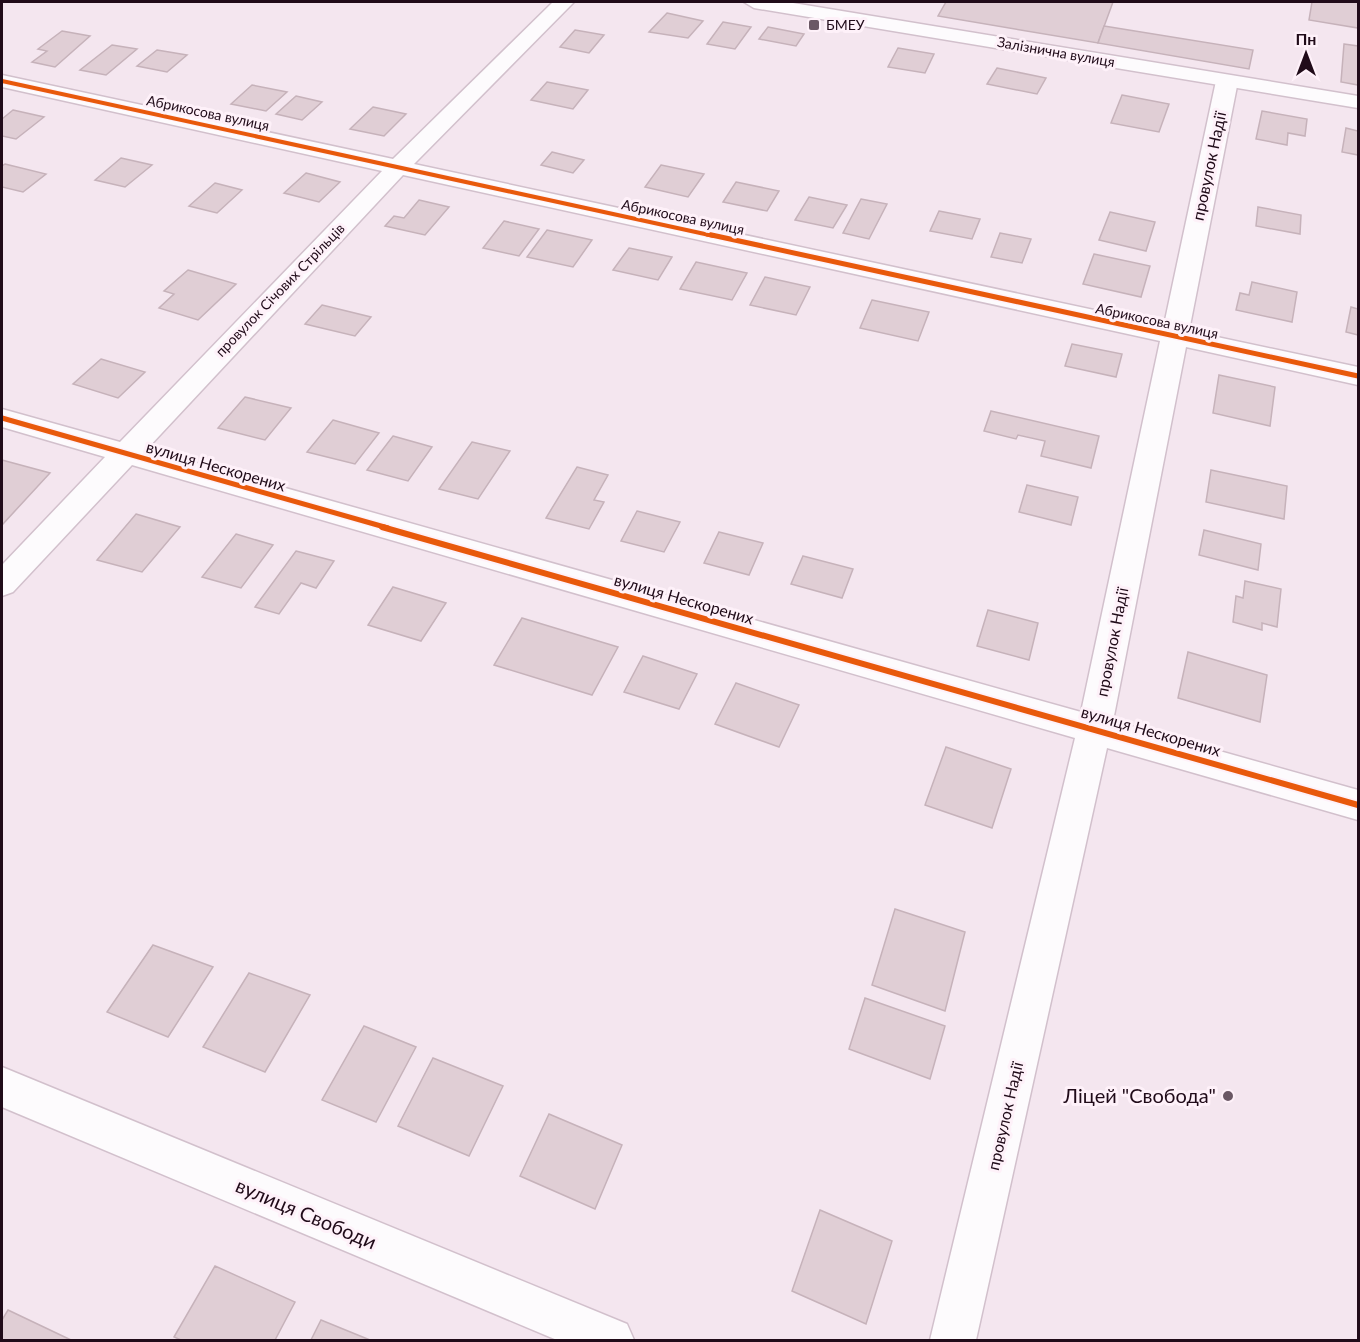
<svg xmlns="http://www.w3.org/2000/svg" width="1360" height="1342" font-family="Lato,sans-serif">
<rect width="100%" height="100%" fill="#f4e6ef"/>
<g fill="#e0ced5" stroke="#c6b2ba" stroke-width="1.5">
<path d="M946,2h167l-15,41 -160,-27z"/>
<path d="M1312,2h46v26l-49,-8z"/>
<path d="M667,13l36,8 -15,17 -39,-6z"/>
<path d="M723,22l28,5 -16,22 -28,-5z"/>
<path d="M1104,26l149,24 -4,19 -151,-26z"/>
<path d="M768,27l36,7 -8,12 -37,-7z"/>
<path d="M575,30l29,5 -15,18 -29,-6z"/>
<path d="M62,31l28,5 -35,31 -23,-5 15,-11 -9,-2z"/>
<path d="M1344,44l14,2v39l-17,-3z"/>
<path d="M112,45l25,4 -31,26 -26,-5z"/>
<path d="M898,48l36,6 -9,19 -37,-6z"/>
<path d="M157,50l30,5 -20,17 -30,-6z"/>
<path d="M997,68l49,10 -9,16 -50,-10z"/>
<path d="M547,82l41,8 -15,19 -42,-9z"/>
<path d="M252,85l35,7 -21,19 -35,-7z"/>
<path d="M1122,95l47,9 -10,28 -48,-9z"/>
<path d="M296,96l26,6 -20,18 -26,-6z"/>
<path d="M373,107l33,7 -22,22 -34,-7z"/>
<path d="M13,110l31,7 -28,22 -14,-3v-17z"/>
<path d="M1262,111l45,8 -2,17 -17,-3 -1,12 -31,-6z"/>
<path d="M1346,128l12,3v24l-16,-3z"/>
<path d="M552,152l32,8 -11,13 -32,-8z"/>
<path d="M121,158l31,7 -27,22 -30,-7z"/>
<path d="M5,164l41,10 -23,18 -21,-5v-21z"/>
<path d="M661,165l43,9 -16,23 -43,-10z"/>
<path d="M306,173l34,9 -21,20 -35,-9z"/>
<path d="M736,182l43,9 -12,20 -44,-9z"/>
<path d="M215,183l27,7 -25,23 -28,-7z"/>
<path d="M809,197l38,8 -14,23 -38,-8z"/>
<path d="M861,199l26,5 -18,35 -26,-6z"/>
<path d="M419,200l30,7 -24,28 -40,-9 9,-10 10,2z"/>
<path d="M1258,207l43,8 -1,19 -44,-8z"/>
<path d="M939,211l41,8 -8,20 -42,-8z"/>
<path d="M1110,212l45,10 -9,29 -47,-11z"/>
<path d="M504,221l35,8 -20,27 -36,-8z"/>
<path d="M547,230l45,10 -19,27 -46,-10z"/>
<path d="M1000,233l31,6 -9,24 -31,-6z"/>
<path d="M629,248l43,9 -14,23 -45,-10z"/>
<path d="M1094,254l56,12 -9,31 -58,-13z"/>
<path d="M696,262l51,11 -15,27 -52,-11z"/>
<path d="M188,270l48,14 -38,36 -39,-12 15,-14 -10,-3z"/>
<path d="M765,277l45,10 -14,28 -46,-10z"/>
<path d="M1252,282l45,10 -5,30 -56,-12 4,-17 9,2z"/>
<path d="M872,300l57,12 -11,29 -58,-13z"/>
<path d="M322,305l49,12 -16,19 -50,-12z"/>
<path d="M1351,307l7,2v26l-12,-3z"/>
<path d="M1072,344l50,10 -6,23 -51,-11z"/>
<path d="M101,359l44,13 -27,26 -45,-14z"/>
<path d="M1219,375l56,12 -5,39 -57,-13z"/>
<path d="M245,397l46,11 -26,32 -47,-12z"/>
<path d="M991,411l108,25 -8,32 -50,-12 4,-15 -27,-6 -2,4 -32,-8z"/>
<path d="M333,420l46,13 -24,31 -48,-12z"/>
<path d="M393,436l39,11 -24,34 -41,-11z"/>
<path d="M472,442l38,9 -32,48 -39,-10z"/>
<path d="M2,460l48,13 -48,52z"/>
<path d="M577,467l31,8 -14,25 10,2 -15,27 -43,-11z"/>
<path d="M1211,470l76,16 -3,33 -78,-17z"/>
<path d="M1027,485l51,12 -7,28 -52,-13z"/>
<path d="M637,511l43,11 -16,30 -43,-11z"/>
<path d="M136,514l44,13 -38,45 -45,-12z"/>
<path d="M1204,530l57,14 -3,26 -59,-15z"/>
<path d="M719,532l44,11 -14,32 -45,-12z"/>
<path d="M236,534l37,11 -32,43 -39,-11z"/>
<path d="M296,551l38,10 -18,27 -15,-5 -22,31 -24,-7z"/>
<path d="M803,556l50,13 -11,29 -51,-14z"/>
<path d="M1245,581l36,8 -4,38 -15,-4v7l-29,-8 3,-26 7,2z"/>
<path d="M393,587l53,16 -25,38 -53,-16z"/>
<path d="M988,610l50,13 -9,37 -52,-14z"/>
<path d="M522,618l96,29 -26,48 -98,-30z"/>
<path d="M1188,652l79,23 -7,47 -82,-24z"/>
<path d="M643,656l54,18 -18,35 -55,-17z"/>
<path d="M736,683l63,22 -20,42 -64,-23z"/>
<path d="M946,747l65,22 -19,59 -67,-23z"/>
<path d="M895,909l70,23 -20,79 -73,-26z"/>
<path d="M153,945l60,22 -45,70 -61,-25z"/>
<path d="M249,973l61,22 -45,77 -62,-25z"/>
<path d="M865,998l80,28 -15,53 -81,-30z"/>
<path d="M364,1026l52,21 -40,75 -54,-22z"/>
<path d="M433,1058l70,28 -34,70 -71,-30z"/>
<path d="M549,1114l73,31 -27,64 -75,-33z"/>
<path d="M820,1210l72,31 -26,83 -74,-33z"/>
<path d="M215,1266l80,36 -20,38h-94l-7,-3z"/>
<path d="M8,1310l63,30h-69v-20z"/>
<path d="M321,1320l49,20h-59z"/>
</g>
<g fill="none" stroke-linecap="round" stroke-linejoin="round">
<defs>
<g id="minor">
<path d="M553,2h21l-160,162 750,161 52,-244 4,-4h14l4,4 -49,250 169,36v18l-172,-38 -73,374 245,69v30l-251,-72 -131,592h-46l145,-602 -943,-273 -119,127 -11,4v-31l103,-108 -103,-30v-18l118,33 262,-271 -380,-84v-12l391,84zM403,175l757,166 -79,371 -934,-263z"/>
<path d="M2,1067l625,257 7,16h-77l-555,-233z"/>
</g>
<path id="tertiary" d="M744,2h43l571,94v12l-604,-100z"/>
</defs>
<use href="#minor" stroke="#d2c0cc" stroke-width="3"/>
<use href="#tertiary" stroke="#d2c0cc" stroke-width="3"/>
<use href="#minor" fill="#fdfbfd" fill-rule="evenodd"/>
<use href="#tertiary" fill="#fdfbfd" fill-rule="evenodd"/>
<defs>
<path id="cycleway-far2" d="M2,81l712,155"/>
<g id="cycleway-far1">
<path d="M707,234l651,142"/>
<path d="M2,418l386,110"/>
</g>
<path id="cycleway" d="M382,527l976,278"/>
</defs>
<use href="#cycleway-far2" stroke="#fef1f9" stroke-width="6"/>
<use href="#cycleway-far1" stroke="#fef1f9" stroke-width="8"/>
<use href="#cycleway" stroke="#fef1f9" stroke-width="10"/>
<use href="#cycleway-far2" stroke="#e8590c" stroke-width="4"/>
<use href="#cycleway-far1" stroke="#e8590c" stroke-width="5"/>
<use href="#cycleway" stroke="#e8590c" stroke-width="6"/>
</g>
<g fill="#6a5864" stroke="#fef1f9" stroke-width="2">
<rect x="808" y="19" width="12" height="12" rx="3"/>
<circle cx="1228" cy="1096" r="6"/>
</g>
<g text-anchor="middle" stroke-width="6" stroke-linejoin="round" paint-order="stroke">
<g font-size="14" fill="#200b19" stroke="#fef1f9" text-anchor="start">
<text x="826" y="30">БМЕУ</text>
</g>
<g font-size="14" fill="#200b19" stroke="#fef1f9">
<text transform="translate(1056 52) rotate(10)" y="5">Залізнична вулиця</text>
<text transform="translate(208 113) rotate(12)" y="5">Абрикосова вулиця</text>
<text transform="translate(683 217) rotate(12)" y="5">Абрикосова вулиця</text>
<text transform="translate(280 290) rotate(-46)" y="5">провулок Січових Стрільців</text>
<text transform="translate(1157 321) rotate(12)" y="5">Абрикосова вулиця</text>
</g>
<g font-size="16" fill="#200b19" stroke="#fef1f9">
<text transform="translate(1209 166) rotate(-78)" y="6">провулок Надії</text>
<text transform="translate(216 466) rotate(16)" y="6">вулиця Нескорених</text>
<text transform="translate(684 599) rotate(16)" y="6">вулиця Нескорених</text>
<text transform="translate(1112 642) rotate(-79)" y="6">провулок Надії</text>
<text transform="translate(1151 731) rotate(16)" y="6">вулиця Нескорених</text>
<text transform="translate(1005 1116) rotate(-77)" y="6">провулок Надії</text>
</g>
<g font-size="20" fill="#200b19" stroke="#fef1f9" text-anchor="end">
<text x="1216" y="1103">Ліцей "Свобода"</text>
</g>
<g font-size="20" fill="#200b19" stroke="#fef1f9">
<text transform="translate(306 1214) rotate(23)" y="7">вулиця Свободи</text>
</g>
</g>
<rect width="1360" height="1342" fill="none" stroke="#200b19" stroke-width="6"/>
<g transform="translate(1306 54)" stroke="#fef1f9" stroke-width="4.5" paint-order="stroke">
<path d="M0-4.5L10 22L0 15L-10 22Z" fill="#200b19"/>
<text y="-9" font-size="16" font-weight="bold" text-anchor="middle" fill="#200b19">Пн</text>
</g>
</svg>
